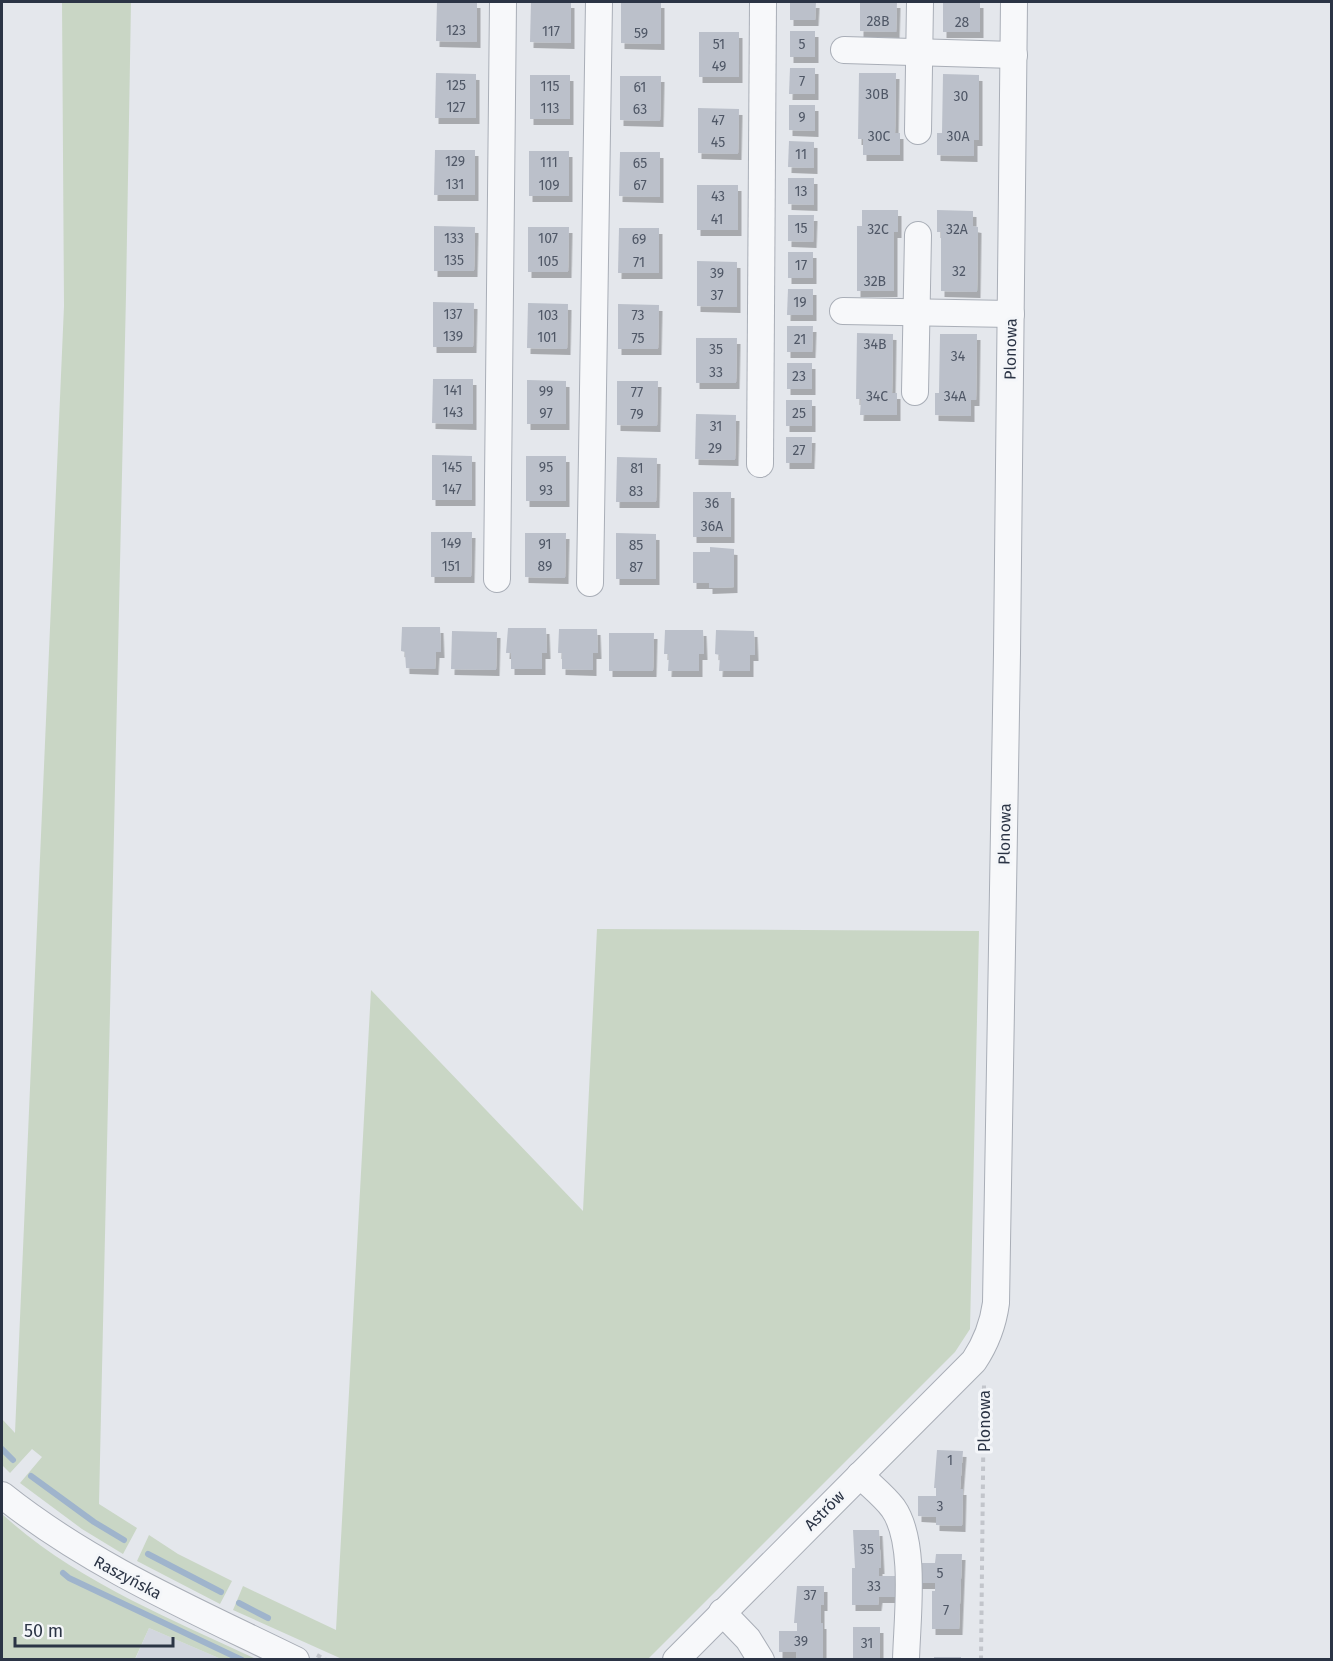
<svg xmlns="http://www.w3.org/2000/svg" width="1333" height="1661" font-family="'Fira Sans',sans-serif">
<defs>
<filter id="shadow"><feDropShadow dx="3.5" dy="6" stdDeviation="0" flood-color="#0004"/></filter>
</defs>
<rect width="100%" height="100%" fill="#e4e7ec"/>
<path fill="#d2d6de" d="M149,1628l72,31 -86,1z"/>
<g fill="#c9d6c5">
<path d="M62,2h69l-5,293 -27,1209 38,24 -14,26 -41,-25 -62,-46 22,-26 -10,-8 -22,24 -8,-8v-46l13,14 49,-1127z"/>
<path d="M597,929l382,2 -9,398 -15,23 -307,307h-306l-109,-49 10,-24 93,44 35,-640 212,221z"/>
<path d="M2,1514c72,66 167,104 254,145h-35l-72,-31 -14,31h-133z"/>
<path d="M149,1535l29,19 54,27 -12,23 -83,-43z"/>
</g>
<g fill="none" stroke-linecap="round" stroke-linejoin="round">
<g stroke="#9fb4cc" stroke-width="6">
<path d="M2,1449l11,11"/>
<path d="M31,1476l63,46 30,18"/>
<path d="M148,1554l73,38"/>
<path d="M63,1573l6,5 173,82"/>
<path d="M239,1603l29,15"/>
</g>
</g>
<g fill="#bbc0ca" filter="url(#shadow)">
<path d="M437,2h40v40l-41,-1z"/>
<path d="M531,2h40v41l-41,-1z"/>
<path d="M621,2h40v42l-40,-1z"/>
<path d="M790,2h26l-1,18h-25z"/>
<path d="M860,2h37l-1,30 -36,-1z"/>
<rect x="943" y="2" width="37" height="30"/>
<rect x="790" y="31" width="25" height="26"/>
<rect x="699" y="32" width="40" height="45"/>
<path d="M790,68h25v26h-26z"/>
<path d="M436,73l40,1v44h-41z"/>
<path d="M859,73h37l-1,60h5v22h-37v-16h-5z"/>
<path d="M943,74l36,1v65h-5v16l-37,-1v-22h5z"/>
<rect x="530" y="75" width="40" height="44"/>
<path d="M620,76h41l-1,45 -40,-1z"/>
<path d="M789,105h26v26l-26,-1z"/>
<path d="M698,108l41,1 -1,45 -40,-1z"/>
<path d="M789,141l25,1v26l-26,-1z"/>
<path d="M435,150h40v45h-41z"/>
<rect x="529" y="151" width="40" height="45"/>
<path d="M620,152h40v45l-41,-1z"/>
<path d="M788,178h26v27l-26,-1z"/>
<rect x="697" y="185" width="41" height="45"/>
<path d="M862,210h36v22h-4v59h-37v-65h5z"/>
<path d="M937,210l36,1v15l5,1 -1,65 -36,-1v-59h-4z"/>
<path d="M788,215h26l-1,27 -25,-1z"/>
<path d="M434,226l41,1 -1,44h-40z"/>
<path d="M528,227h41l-1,45h-40z"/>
<path d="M619,228h40v45h-41z"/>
<rect x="788" y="252" width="25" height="26"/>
<path d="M697,261l40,1v45l-40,-1z"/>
<path d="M788,289h25v26h-26z"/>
<path d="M433,302l41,1 -1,44h-40z"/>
<path d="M528,303l40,1 -1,45 -40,-1z"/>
<path d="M618,304l41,1 -1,44h-40z"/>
<path d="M787,326h26l-1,26h-25z"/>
<path d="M857,333l36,1 -1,59h5v22h-37l1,-16h-5z"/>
<path d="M940,334h37l-1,66h-5v16l-36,-1v-22h4z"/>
<path d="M696,338h41l-1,45h-40z"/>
<rect x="787" y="363" width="25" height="26"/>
<path d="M433,379h40v45l-41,-1z"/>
<path d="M527,380l39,1v43h-39z"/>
<path d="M617,381h41l-1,45 -40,-1z"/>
<rect x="786" y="400" width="26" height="26"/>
<path d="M696,414l40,1 -1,45 -40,-1z"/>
<path d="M786,437h26l-1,26h-25z"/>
<path d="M432,455l40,1v44h-40z"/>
<rect x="526" y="456" width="40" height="45"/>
<path d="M617,457l40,1 -1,44h-40z"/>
<rect x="693" y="492" width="38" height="45"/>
<path d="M431,532h41l-1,45h-40z"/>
<path d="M525,533h41l-1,45 -40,-1z"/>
<path d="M616,533l40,1v45h-40z"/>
<path d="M710,547l24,2v38l-25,1v-5h-16v-31h17z"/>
<path d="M402,627h38l1,25h-5l-1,17 -29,-1 -1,-16 -4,-1z"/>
<path d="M508,628h38l1,25h-5v16h-31v-16h-5z"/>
<path d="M559,629h38l1,24h-5v17l-31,-1v-16h-4z"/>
<path d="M665,630h38l1,24h-5v17h-31l1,-17h-5z"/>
<path d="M716,630l38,1 1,24h-5v16h-31l1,-16 -5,-1z"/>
<path d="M452,631l45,1 -1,38 -45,-1z"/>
<path d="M609,633h45l-1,38h-44z"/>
<path d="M937,1450l26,1 -3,38h3l-1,37 -26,-1v-8l-18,-1v-20h18v-8h-2z"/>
<path d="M853,1530h26l2,38h-2v8h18l-1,21h-17l-1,8h-26v-37h3z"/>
<path d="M936,1554h26l-3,75h-27v-38h3v-8h-18v-20h18z"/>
<path d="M797,1586h27v19h-3v18h2v36h-26l-1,-7h-17v-21h18v-8h-3z"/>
<rect x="853" y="1627" width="27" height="32"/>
<rect x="934" y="1657" width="27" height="2"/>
</g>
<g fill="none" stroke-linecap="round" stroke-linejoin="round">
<defs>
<g id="minor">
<path d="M844,50l170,5"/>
<path d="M918,131l2,-129"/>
<path d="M843,311l168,3"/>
<path d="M915,392l3,-157"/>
<path d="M760,464l3,-462"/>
<path d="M497,579l6,-577"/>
<path d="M590,583l9,-581"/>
<path d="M860,1475c11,11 24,21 33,33 24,34 14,110 13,152"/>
<path d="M2,1495c89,71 192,115 294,165"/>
<path d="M722,1612l26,27 13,21"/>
<path d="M676,1660l298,-299c12,-18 19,-36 22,-58l11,-650 7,-651"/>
</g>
</defs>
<use href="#minor" stroke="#a9aeb7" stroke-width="28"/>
<g stroke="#c2c5cb" stroke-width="4" stroke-dasharray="4.5 4.5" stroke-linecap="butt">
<path d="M317,1655l9,5"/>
<path d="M981,1660l3,-276"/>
</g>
<use href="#minor" stroke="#f7f8fa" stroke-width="26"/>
</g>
<g text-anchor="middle" stroke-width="6" stroke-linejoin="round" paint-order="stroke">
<g font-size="14" fill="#4f5766">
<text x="878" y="26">28B</text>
<text x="962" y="27">28</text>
<text x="456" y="35">123</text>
<text x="551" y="36">117</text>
<text x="641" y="38">59</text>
<text x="719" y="49">51</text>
<text x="802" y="49">5</text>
<text x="719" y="71">49</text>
<text x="802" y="86">7</text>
<text x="456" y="90">125</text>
<text x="550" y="91">115</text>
<text x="640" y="92">61</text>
<text x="877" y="99">30B</text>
<text x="961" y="101">30</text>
<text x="456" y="112">127</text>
<text x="550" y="113">113</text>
<text x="640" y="114">63</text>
<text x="802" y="122">9</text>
<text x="718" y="125">47</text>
<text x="879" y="141">30C</text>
<text x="958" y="141">30A</text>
<text x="718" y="147">45</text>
<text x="801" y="159">11</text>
<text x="455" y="166">129</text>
<text x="549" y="167">111</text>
<text x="640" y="168">65</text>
<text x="455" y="189">131</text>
<text x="549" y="190">109</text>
<text x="640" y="190">67</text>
<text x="801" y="196">13</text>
<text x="718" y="201">43</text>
<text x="717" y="224">41</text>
<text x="801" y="233">15</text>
<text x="878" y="234">32C</text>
<text x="957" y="234">32A</text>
<text x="454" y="243">133</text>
<text x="548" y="243">107</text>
<text x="639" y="244">69</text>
<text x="454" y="265">135</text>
<text x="548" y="266">105</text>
<text x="639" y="267">71</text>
<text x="801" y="270">17</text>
<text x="959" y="276">32</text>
<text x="717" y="278">39</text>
<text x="875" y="286">32B</text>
<text x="717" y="300">37</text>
<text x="800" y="307">19</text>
<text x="453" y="319">137</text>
<text x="548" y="320">103</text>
<text x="638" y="320">73</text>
<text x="453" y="341">139</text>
<text x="547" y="342">101</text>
<text x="638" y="343">75</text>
<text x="800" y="344">21</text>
<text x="875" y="349">34B</text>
<text x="716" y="354">35</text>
<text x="958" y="361">34</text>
<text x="716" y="377">33</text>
<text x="799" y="381">23</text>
<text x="453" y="395">141</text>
<text x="546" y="396">99</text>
<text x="637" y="397">77</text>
<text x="877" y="401">34C</text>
<text x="955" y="401">34A</text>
<text x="453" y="417">143</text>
<text x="546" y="418">97</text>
<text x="799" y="418">25</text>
<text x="637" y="419">79</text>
<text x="716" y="431">31</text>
<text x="715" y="453">29</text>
<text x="799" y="455">27</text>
<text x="452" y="472">145</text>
<text x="546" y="472">95</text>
<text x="637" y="473">81</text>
<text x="452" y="494">147</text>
<text x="546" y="495">93</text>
<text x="636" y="496">83</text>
<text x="712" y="508">36</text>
<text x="712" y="531">36A</text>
<text x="451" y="548">149</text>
<text x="545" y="549">91</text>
<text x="636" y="550">85</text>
<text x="451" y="571">151</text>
<text x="545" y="571">89</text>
<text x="636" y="572">87</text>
<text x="950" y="1465">1</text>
<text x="940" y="1511">3</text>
<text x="867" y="1554">35</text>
<text x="940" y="1578">5</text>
<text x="874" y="1591">33</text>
<text x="810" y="1600">37</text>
<text x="946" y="1615">7</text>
<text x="801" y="1646">39</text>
<text x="867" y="1648">31</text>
</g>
<g font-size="16" fill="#2b3445" stroke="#f4f6f9">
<text transform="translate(1010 349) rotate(-89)" y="6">Plonowa</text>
<text transform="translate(1004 834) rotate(-89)" y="6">Plonowa</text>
<text transform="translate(984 1421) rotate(-90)" y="6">Plonowa</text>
<text transform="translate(824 1510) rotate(-45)" y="6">Astrów</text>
<text transform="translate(128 1577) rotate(28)" y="6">Raszyńska</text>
</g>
</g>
<rect width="1333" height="1661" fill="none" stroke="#2b3445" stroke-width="6"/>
<path d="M15 1637v9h158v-9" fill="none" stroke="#2b3445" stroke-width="3"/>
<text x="24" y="1637" font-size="18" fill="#2b3445" stroke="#f4f6f9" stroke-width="4.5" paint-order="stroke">50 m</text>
</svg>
